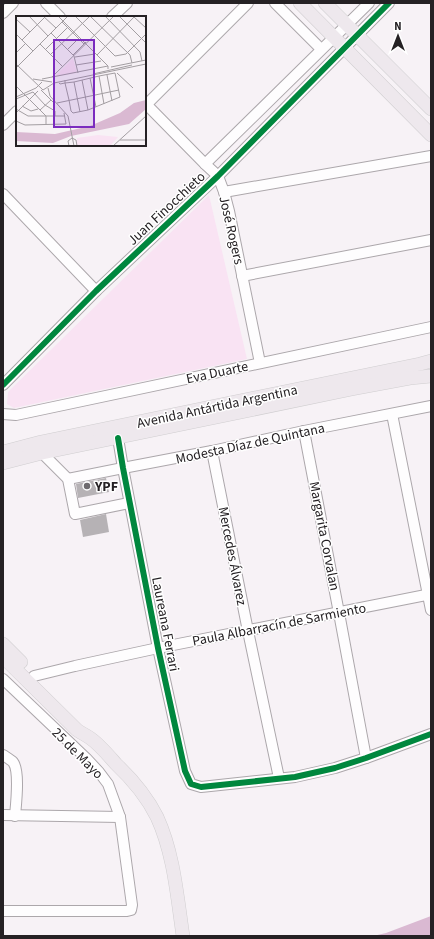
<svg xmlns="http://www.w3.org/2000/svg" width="434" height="939" font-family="'Source Sans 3',sans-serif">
<rect width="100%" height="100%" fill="#f7f2f6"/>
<path fill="#f9e3f3" d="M209,195l38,164 -233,49 -7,-4 1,-12z"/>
<path fill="#dab9d2" d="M431,916v20h-58l13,-3z"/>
<g fill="#b6b2b5">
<path d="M106,478l3,14 -31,6 -2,-14z"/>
<path d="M106,514l3,18 -26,5 -3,-17z"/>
</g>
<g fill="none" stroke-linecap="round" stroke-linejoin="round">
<defs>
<g id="minor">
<path d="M46,3l14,14"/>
<path d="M275,3l46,46"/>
<path d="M3,13l10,-10"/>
<path d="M112,17l15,-14"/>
<path d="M145,103l60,61 13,12 6,16 5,19 31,152"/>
<path d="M147,104l101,-101"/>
<path d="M3,125l14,-14"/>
<path d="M205,164l164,-161"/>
<path d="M224,192l207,-36"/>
<path d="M3,194l93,97"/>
<path d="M242,276l189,-36"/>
<path d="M3,385l93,-94 122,-115 171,-173"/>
<path d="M3,414l13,1 415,-88"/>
<path d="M392,414l39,196"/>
<path d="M304,431l35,182 27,145"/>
<path d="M118,438l5,30 35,180 27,123 6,13 10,3 94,-10 40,-9 31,-10 65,-24"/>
<path d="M212,451l36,180 31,147"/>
<path d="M42,453l26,26 7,35 54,-11"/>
<path d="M68,479l55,-11 89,-17 92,-20 127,-25"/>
<path d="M34,676l41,-10 83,-18 273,-54"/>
<path d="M3,679l83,79 13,14 9,12 12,33 12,88 -1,5 -4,1h-124"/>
<path d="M3,755c3,2 8,5 10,7 7,9 3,42 2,54"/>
<path d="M3,815l117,2"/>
</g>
<g id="major">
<path d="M300,3l131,132"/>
<path d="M325,3l106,106"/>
<path d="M3,452l38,-10 379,-78 11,-3"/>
<path d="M3,463l39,-10 310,-64 58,-11 21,-2"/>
<path d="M3,644l18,18"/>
<path d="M3,657l74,73c4,3 9,5 13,8 9,6 19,18 26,26 16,15 31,33 41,53 17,37 20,79 26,119"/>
</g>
</defs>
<use href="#minor" stroke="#aca7ab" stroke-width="12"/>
<use href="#major" stroke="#d0ced0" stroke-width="14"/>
<use href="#minor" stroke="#fefdfe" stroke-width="10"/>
<use href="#major" stroke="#eee8ed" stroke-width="13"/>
<defs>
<g id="cycleway">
<path d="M3,385l93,-94 122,-115 171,-173"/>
<path d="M118,438l5,30 35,180 27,123 6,13 10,3 94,-10 40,-9 31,-10 65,-24"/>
</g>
</defs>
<use href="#cycleway" stroke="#fff" stroke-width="8"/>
<use href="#cycleway" stroke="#00873e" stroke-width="6"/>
</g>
<circle fill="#6e6a6e" stroke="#fff" stroke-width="1.5" cx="87" cy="486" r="4"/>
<g text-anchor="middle" stroke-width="3" stroke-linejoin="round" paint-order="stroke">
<g font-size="14" fill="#252124" stroke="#fff">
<text transform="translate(166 208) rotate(-43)" y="5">Juan Finocchieto</text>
<text transform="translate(232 230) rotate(77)" y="5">José Rogers</text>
<text transform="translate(217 372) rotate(-12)" y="5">Eva Duarte</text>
<text transform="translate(217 406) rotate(-12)" y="5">Avenida Antártida Argentina</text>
<text transform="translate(250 443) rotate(-12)" y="5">Modesta Díaz de Quintana</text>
<text transform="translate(325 536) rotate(79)" y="5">Margarita Corvalan</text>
<text transform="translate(233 556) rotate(79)" y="5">Mercedes Álvarez</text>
<text transform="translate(166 624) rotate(79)" y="5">Laureana Ferrari</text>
<text transform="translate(279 624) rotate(-11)" y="5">Paula Albarracín de Sarmiento</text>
<text transform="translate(78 753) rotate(45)" y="5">25 de Mayo</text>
</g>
<g font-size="14" font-weight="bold" fill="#252124" stroke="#fff" text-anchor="start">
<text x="95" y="491">YPF</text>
</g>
</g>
<g transform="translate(16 16)">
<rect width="130" height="130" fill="#f7f2f6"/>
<path d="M57,42l4,15 -23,4zM82,119l20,2 -8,9h-34l1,-8z" fill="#f9e3f3"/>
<path d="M130,84v9l-17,15 -58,12 -18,7 -37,-2v-9l39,2 35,-8 30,-13 14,-10z" fill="#dab9d2"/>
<path fill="none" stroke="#a39ea2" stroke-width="1" d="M13,0l19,20M27,0l13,12M42,0l50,50v3M59,0l40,40 11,-2 20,-20M74,0l40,39 2,8M89,0l35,36 2,9M103,0l27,27M118,1l12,11M0,3l14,13M46,6l22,22M35,17l23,23 4,17M0,18l17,17M6,24l24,-24M24,28l23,23M30,33l21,-21M52,33l10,-10M0,37l10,-10M35,38l39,-38M57,39l13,-13M81,39l38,-39M59,41l20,-3M0,48l27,26 11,-7 92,-19M60,49l25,-4M95,51l35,-7M0,52l52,-52M101,57l16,15M77,58l39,-9M91,59l5,26M83,60l5,28M36,61l62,-61M74,62l6,29M17,63l19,3M26,63l66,-13M66,64l6,30M58,66l6,30M43,67l1,1 5,-1 9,-1 25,-6 16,-3 5,24 -32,13 -15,3 -2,-2 -2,-11 -4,-17v-3M0,70l30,30v8M32,72l2,8 18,20 6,30M25,74l14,14M0,81l20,-9 6,-6M0,83l17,-7 12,13 10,6v5M41,87l62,-13M6,90l9,5 7,-2M0,93l12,7h37M24,94l11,-10M0,97l22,-22M0,105l9,4 41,-1 -2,-11M104,124h26M53,130l-1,-5 4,-3 4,2 1,6M97,130l33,-30"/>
<path fill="#7b2cbf" fill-opacity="0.15" stroke="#7b2cbf" stroke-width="2" d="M38,24h40v87h-40z"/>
<rect width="130" height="130" fill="none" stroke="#252124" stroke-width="2"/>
</g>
<rect width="434" height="939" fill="none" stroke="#252124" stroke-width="8"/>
<g transform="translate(398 36)" stroke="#ffffff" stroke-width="3" paint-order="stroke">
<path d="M0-3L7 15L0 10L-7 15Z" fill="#252124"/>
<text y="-6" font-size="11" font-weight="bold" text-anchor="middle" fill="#252124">N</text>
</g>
</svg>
